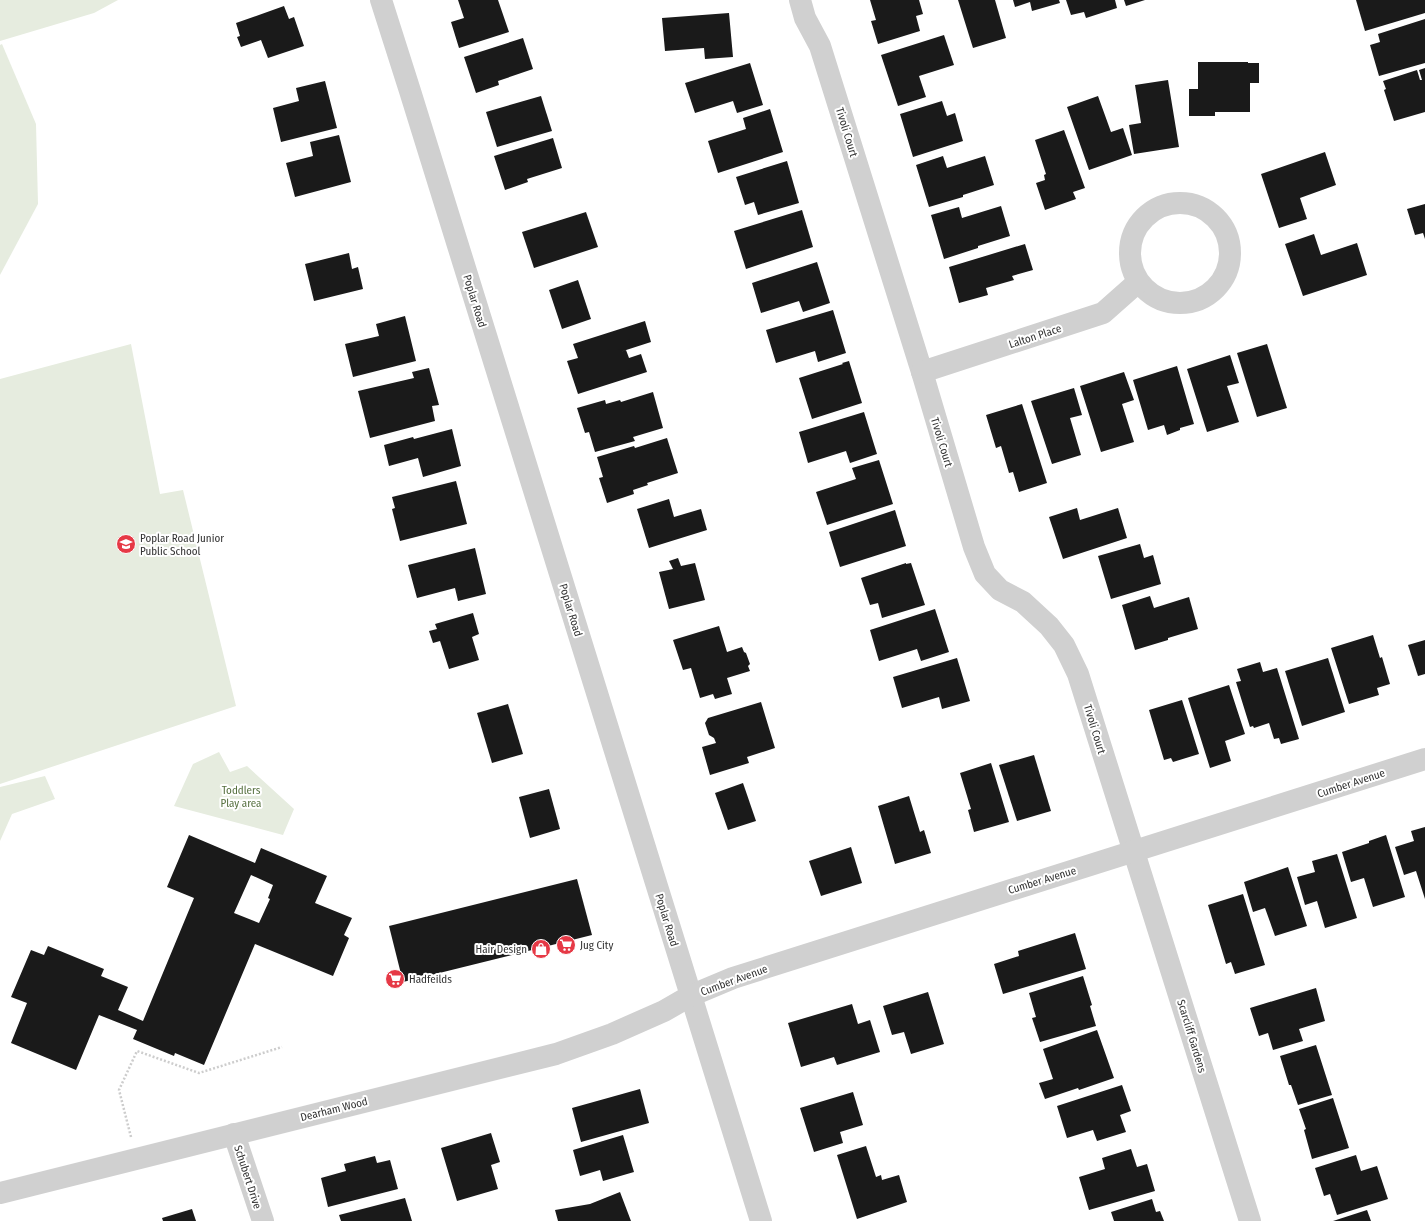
<svg xmlns="http://www.w3.org/2000/svg" width="1425" height="1221" font-family="'Fira Sans Condensed',sans-serif">
<rect width="100%" height="100%" fill="#fff"/>
<g fill="#e6ecdf">
<path d="M0,0h118l-24,13 -94,28z"/>
<path d="M2,44l34,80 2,80 -38,71v-230z"/>
<path d="M131,344l29,150 23,-4 53,216 -236,78v-405z"/>
<path d="M219,752l11,20 17,-6 47,43 -11,26 -109,-29 19,-42z"/>
<path d="M45,776l10,23 -43,15 -12,27v-54z"/>
</g>
<g fill="#1a1a1a" fill-rule="evenodd">
<path d="M458,0h40l11,32 -50,16 -8,-26 13,-4z"/>
<path d="M870,0h49l4,14 -7,2 4,15 -42,13 -7,-23 5,-1z"/>
<path d="M958,0h37l11,38 -33,10z"/>
<path d="M1013,0h46l1,3 -28,8 -2,-9 -15,5z"/>
<path d="M1066,0h49l2,8 -31,10 -2,-6 -13,3z"/>
<path d="M1124,0h21l-19,6z"/>
<path d="M1356,0h69v13l-60,18z"/>
<path d="M284,6l5,13 5,-2 10,29 -36,12 -7,-18 -20,7 -4,-10 3,-1 -4,-13z"/>
<path d="M729,13l4,44 -28,2 -1,-11 -39,3 -3,-33z"/>
<path d="M1425,19v44l-46,13 -9,-31 10,-3 -2,-8z"/>
<path d="M944,35l10,30 -35,11 7,21 -28,9 -17,-51z"/>
<path d="M523,38l10,31 -35,12 1,4 -23,8 -12,-36z"/>
<path d="M1198,62h50v1h11v20h-9v29h-35v4h-26v-27h9z"/>
<path d="M750,63l13,42 -26,8 -4,-12 -38,12 -10,-30z"/>
<path d="M1425,68v44l-31,9 -10,-31 2,-1 -3,-8 34,-11 3,10h2l-3,-10z"/>
<path d="M1168,80l11,67 -45,7 -5,-29 12,-2 -6,-38z"/>
<path d="M325,81l12,47 -56,14 -8,-34 26,-7 -3,-13z"/>
<path d="M541,96l11,35 -55,16 -11,-35z"/>
<path d="M1098,96l13,36 12,-4 9,27 -43,15 -22,-63z"/>
<path d="M942,101l5,15 8,-3 8,28 -50,16 -13,-43z"/>
<path d="M770,109l13,43 -65,21 -10,-32 38,-12 -3,-11z"/>
<path d="M1064,130l21,58 -12,4 3,7 -31,11 -9,-27 9,-3 -1,-5 2,-1 -11,-34z"/>
<path d="M339,135l12,47 -56,15 -9,-34 27,-7 -3,-14z"/>
<path d="M553,138l9,30 -35,11 1,3 -23,8 -11,-34z"/>
<path d="M1325,152l11,33 -36,13 7,21 -28,9 -18,-54z"/>
<path d="M943,156l4,12 38,-12 9,29 -31,10v2l-34,10 -13,-42z"/>
<path d="M787,161l12,42 -41,12 -4,-13 -9,3 -9,-28z"/>
<path d="M1425,204v35l-2,-6 -8,2 -8,-26z"/>
<path d="M1001,206l9,30 -32,10v2l-34,11 -13,-44 28,-8 3,11z"/>
<path d="M802,210l11,37 -67,22 -12,-38z"/>
<path d="M586,212l12,35 -64,21 -12,-36z"/>
<path d="M1314,234l7,21 36,-12 10,32 -64,21 -18,-52z"/>
<path d="M1025,244l8,26 -21,6 2,4 -28,8 2,7 -29,8 -10,-36z"/>
<path d="M349,253l3,16 6,-2 5,22 -49,12 -9,-37z"/>
<path d="M817,262l13,41 -27,9 -4,-11 -38,12 -9,-30z"/>
<path d="M578,280l13,39 -29,10 -13,-39z"/>
<path d="M833,310l13,43 -28,9 -3,-11 -39,12 -10,-33z"/>
<path d="M405,316l11,45 -63,16 -8,-33 34,-8 -3,-12z"/>
<path d="M645,321l6,21 -31,10 6,-2 3,8 12,-4 6,18 -69,22 -11,-33 11,-3 -5,-14z"/>
<path d="M1267,344l20,64 -30,9 -20,-64z"/>
<path d="M1230,355l9,28 -12,3 12,36 -32,10 -20,-63z"/>
<path d="M849,361l13,42 -50,16 -13,-41 44,-14 -1,-1z"/>
<path d="M1177,366l17,58 -14,4v2l-13,5 -3,-10 -16,5 -15,-50z"/>
<path d="M429,368l10,37 -7,1 3,15 -65,17 -12,-47 56,-13 -2,-6z"/>
<path d="M1124,372l10,28 -12,4 12,38 -33,10 -21,-66z"/>
<path d="M1074,388l8,27 -12,3 11,37 -29,9 -21,-63z"/>
<path d="M653,392l10,36 -30,9 2,4 -40,11 -6,-20 -4,1 -8,-25 28,-8 1,4 14,-4 1,2z"/>
<path d="M1022,404l25,79 -28,9 -6,-20 -4,1 -8,-27 -5,2 -10,-33z"/>
<path d="M864,412l13,42 -27,9 -4,-12 -38,12 -9,-31z"/>
<path d="M452,429l9,37 -38,11 -5,-19 -29,8 -5,-21 29,-8 1,2z"/>
<path d="M667,438l11,35 -31,10 1,2 -15,5 1,4 -27,9 -8,-25 4,-1 -6,-20 37,-11 1,2z"/>
<path d="M879,460l14,44 -66,21 -11,-33 40,-13 -4,-11z"/>
<path d="M456,481l11,43 -67,17 -8,-32 3,-1 -3,-11z"/>
<path d="M669,499l5,18 27,-8 6,21 -58,18 -12,-39z"/>
<path d="M1077,508l3,12 38,-12 9,30 -64,21 -14,-42z"/>
<path d="M895,510l11,36 -66,21 -11,-35z"/>
<path d="M1140,544l4,14 9,-3 8,29 -50,15 -13,-43z"/>
<path d="M475,548l11,46 -28,7 -3,-13 -38,10 -9,-33z"/>
<path d="M678,558l3,8 14,-3 10,37 -36,9 -10,-37 14,-3 -4,-8z"/>
<path d="M906,563v1l5,-1 14,42 -43,13 -4,-15 -8,2 -9,-27z"/>
<path d="M1150,596l4,12 35,-11 9,32 -30,9v2l-33,10 -13,-45z"/>
<path d="M935,609l14,43 -28,9 -4,-12 -38,12 -9,-31z"/>
<path d="M473,613l6,21 -7,3 7,23 -30,9 -9,-28 -7,2 -4,-12 8,-2 -2,-5z"/>
<path d="M719,626l8,26 15,-5 2,5 2,1 4,11 -2,2 2,5 -23,7 5,16 -17,5 -2,-5 -13,4 -9,-30 -8,2 -10,-30z"/>
<path d="M1373,635l7,23 2,-1 8,27 -13,4 2,7 -30,9 -18,-56z"/>
<path d="M1425,640v34l-7,2 -10,-31z"/>
<path d="M957,658l13,43 -28,8 -3,-12 -37,11 -9,-31z"/>
<path d="M1328,658l17,54 -43,14 -17,-55z"/>
<path d="M1260,662l3,10 14,-4 22,71 -18,5 -2,-6 -5,1 -5,-16 -15,5 -1,-2 -3,1 -14,-45 5,-1 -4,-12z"/>
<path d="M1229,685l16,49 -20,7 6,20 -21,7 -22,-70z"/>
<path d="M1182,700l17,54 -26,8 -2,-4 -7,2 -15,-50z"/>
<path d="M761,702l14,46 -28,9 2,6 -39,12 -8,-28 14,-4 -2,-5 -5,-3 -4,-12 3,-5z"/>
<path d="M508,704l15,50 -31,9 -15,-50z"/>
<path d="M1034,755l17,56 -34,10 -18,-56z"/>
<path d="M991,763l18,59 -35,10 -6,-22 3,-1 -11,-36z"/>
<path d="M743,783l13,38 -28,9 -13,-37z"/>
<path d="M549,789l11,40 -30,9 -11,-41z"/>
<path d="M909,796l11,36 4,-2 7,23 -36,11 -17,-58z"/>
<path d="M1425,827v72l-9,-28 -12,4 -9,-28 19,-6 -3,-10z"/>
<path d="M189,835l66,28 6,-15 66,28 -12,27 37,15 -8,17 5,3 -16,38 -78,-32 -51,121 -29,-12 -1,3 -41,-17 4,-9 -38,-15 -23,55 -65,-27 16,-40 -16,-6 20,-47 13,5 4,-9 56,23 -3,7 27,11 -10,23 25,11 51,-123 -27,-11zM251,875l22,10 -5,13 2,1 -11,24 -25,-10z"/>
<path d="M1386,835l19,62 -32,10 -9,-29 -13,4 -9,-30 27,-9v-2z"/>
<path d="M851,847l11,36 -41,13 -12,-35z"/>
<path d="M1337,854l20,64 -32,10 -8,-27 -12,4 -8,-28 18,-5 -3,-11z"/>
<path d="M1288,867l19,59 -32,10 -10,-28 -12,4 -9,-30z"/>
<path d="M577,879l15,56 -189,47 -14,-56z"/>
<path d="M1243,894l22,71 -30,9 -4,-12 -5,2 -18,-59z"/>
<path d="M1075,933l11,36 -83,25 -9,-30 25,-8 -1,-5z"/>
<path d="M1083,976l9,29 -2,1 6,20 -56,16 -8,-24 4,-1 -7,-24z"/>
<path d="M1316,988l9,33 -26,8 4,12 -30,9 -5,-17 -9,3 -9,-28z"/>
<path d="M928,992l16,52 -33,10 -7,-22 -12,3 -9,-29z"/>
<path d="M852,1004l6,20 12,-4 10,32 -43,13 -3,-8 -33,10 -13,-44z"/>
<path d="M1097,1030l17,48 -35,12 -1,-2 -33,11 -6,-16 14,-4 -10,-30z"/>
<path d="M1316,1045l16,50 -34,10 -7,-20h-2l-9,-29z"/>
<path d="M1122,1085l9,26 -11,4 6,17 -29,9 -4,-11 -26,8 -10,-32z"/>
<path d="M640,1089l9,34 -68,19 -9,-34z"/>
<path d="M853,1092l10,33 -23,7 3,11 -29,9 -14,-44z"/>
<path d="M1333,1098l16,50 -37,11 -8,-29 2,-1 -7,-20z"/>
<path d="M491,1133l9,29 -9,3 7,24 -41,12 -16,-53z"/>
<path d="M623,1135l11,37 -31,9 -3,-11 -20,6 -7,-26z"/>
<path d="M866,1146l10,31 5,-2 1,5 17,-5 8,27 -50,17 -20,-64z"/>
<path d="M1131,1149l6,18 10,-3 8,27 -66,19 -10,-33 26,-8 -3,-11z"/>
<path d="M1356,1155l5,16 16,-5 11,33 -51,16 -7,-21 -6,2 -9,-28z"/>
<path d="M375,1156l2,7 13,-3 8,29 -70,18 -7,-29 25,-7 -2,-7z"/>
<path d="M620,1192l11,29h-73l-3,-11 35,-6z"/>
<path d="M405,1198l7,23h-71l-2,-6z"/>
<path d="M1152,1199l4,13 4,-1 4,10h-50l-3,-9z"/>
<path d="M192,1209l4,12h-33l-1,-3z"/>
<path d="M1367,1210l4,11h-38z"/>
</g>
<g fill="none" stroke-linecap="round" stroke-linejoin="round">
<path stroke="#cdcdcd" stroke-width="2.5" stroke-dasharray="2 2" stroke-linecap="butt" d="M131,1137l-12,-47 18,-39 62,22 83,-26"/>
<g stroke="#d0d0d0" stroke-width="22">
<path d="M381,0l29,91 351,1130"/>
<path d="M800,0l5,18 15,28 102,326 52,175 11,27 15,16 23,12 26,24 15,19 14,29 172,547"/>
<circle cx="1180" cy="253" r="50"/>
<path d="M922,372l181,-59 35,-31"/>
<path d="M234,1134l29,87"/>
<path d="M0,1193l556,-139 56,-20 52,-23 26,-15 43,-18 692,-219"/>
</g>
</g>
<defs>
<symbol id="school-disc" viewBox="-11 -11 22 22"><circle r="9.5" fill="#e63946" stroke="#fff"/><path d="M0-5L7-2L0 1L-7-2ZM-4 1L0 2.5L4 1V4Q0 6-4 4Z" fill="#fff"/></symbol>
<symbol id="supermarket-disc" viewBox="-11 -11 22 22"><circle r="9.5" fill="#e63946" stroke="#fff"/><path d="M-6-5.5h2.5l.6 2H6L4.5 2H-2.5L-4.4-4H-6ZM-1.5 3.2a1.3 1.3 0 1 0 .1 0ZM3 3.2a1.3 1.3 0 1 0 .1 0Z" fill="#fff"/></symbol>
<symbol id="shop-disc" viewBox="-11 -11 22 22"><circle r="9.5" fill="#e63946" stroke="#fff"/><path d="M-5-2.5h2.3a2.7 3.5 0 0 1 5.4 0H5L5.5 6h-11ZM-1.5-2.5h3a1.5 2.3 0 0 0-3 0Z" fill="#fff"/></symbol>
</defs>
<g fill-rule="evenodd">
<use href="#school-disc" x="115" y="533" width="22" height="22"/>
<use href="#supermarket-disc" x="555" y="934" width="22" height="22"/>
<use href="#shop-disc" x="530" y="938" width="22" height="22"/>
<use href="#supermarket-disc" x="384" y="968" width="22" height="22"/>
</g>
<g text-anchor="middle" stroke-width="4" stroke-linejoin="round" paint-order="stroke">
<g font-size="11" fill="#333" stroke="#fff">
<text transform="translate(847 132) rotate(73)" y="4">Tivoli Court</text>
<text transform="translate(475 301) rotate(73)" y="4">Poplar Road</text>
<text transform="translate(1035 336) rotate(-18)" y="4">Lalton Place</text>
<text transform="translate(942 442) rotate(73)" y="4">Tivoli Court</text>
<text transform="translate(571 610) rotate(73)" y="4">Poplar Road</text>
<text transform="translate(1095 729) rotate(73)" y="4">Tivoli Court</text>
<text transform="translate(1351 783) rotate(-18)" y="4">Cumber Avenue</text>
<text transform="translate(1042 880) rotate(-17)" y="4">Cumber Avenue</text>
<text transform="translate(667 920) rotate(73)" y="4">Poplar Road</text>
<text transform="translate(734 980) rotate(-20)" y="4">Cumber Avenue</text>
<text transform="translate(1192 1036) rotate(73)" y="4">Scarcliff Gardens</text>
<text transform="translate(334 1109) rotate(-14)" y="4">Dearham Wood</text>
<text transform="translate(248 1177) rotate(72)" y="4">Schubert Drive</text>
</g>
<g font-size="11" fill="#333" stroke="#fff" text-anchor="start">
<text x="140" y="542">Poplar Road Junior<tspan x="140" dy="13">Public School</tspan></text>
<text x="580" y="949">Jug City</text>
<text x="527" y="953" text-anchor="end">Hair Design</text>
<text x="409" y="983">Hadfeilds</text>
</g>
<g font-size="11" fill="#56703f" stroke="#fff">
<text x="241" y="794">Toddlers<tspan x="241" dy="13">Play area</tspan></text>
</g>
</g>
</svg>
